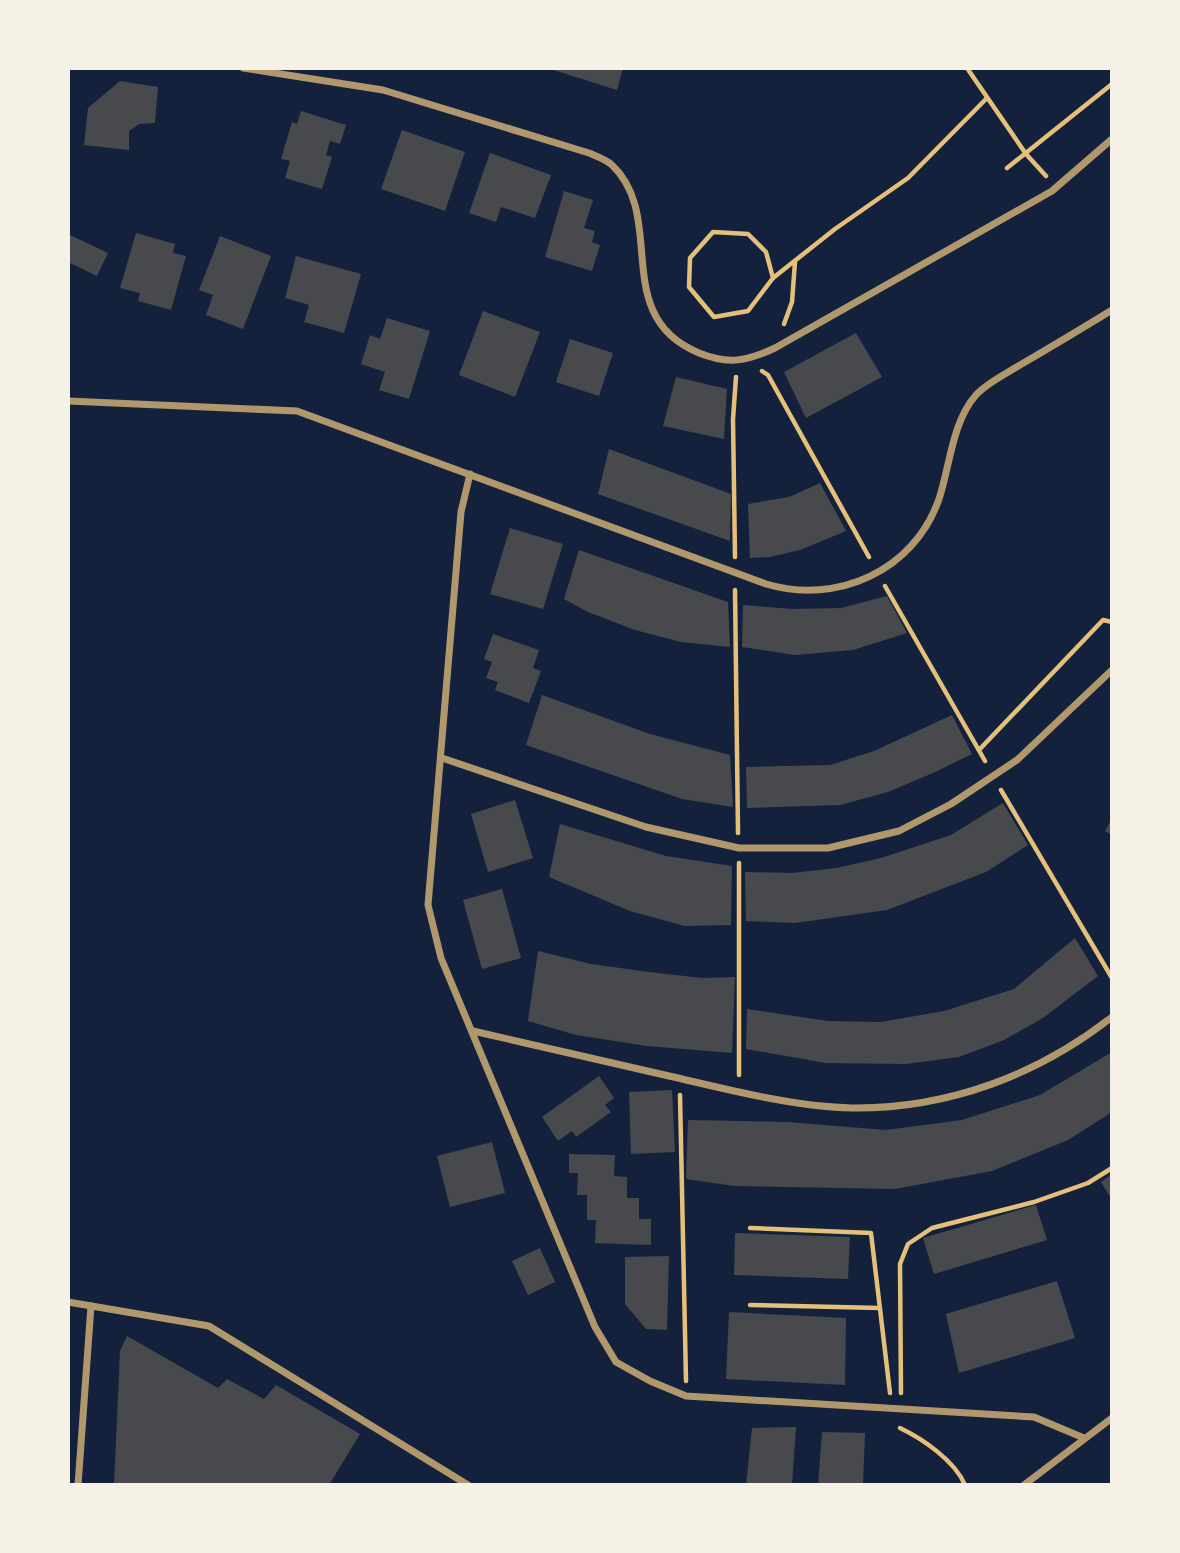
<svg xmlns="http://www.w3.org/2000/svg" width="1180" height="1553" font-family="'Sofia Sans Condensed',sans-serif">
<rect width="100%" height="100%" fill="#14213d"/>
<g fill="#48494c">
<path d="M547,68h76l-6,22z"/>
<path d="M120,81l38,6 -3,36 -16,1 -10,7v19l-45,-5 4,-37z"/>
<path d="M301,111l45,14 -6,19 -10,-3 -4,14 6,2 -10,32 -37,-11 5,-17 -9,-2 11,-37 5,2z"/>
<path d="M402,130l63,22 -20,59 -64,-22z"/>
<path d="M490,153l61,22 -16,43 -34,-11 -5,15 -27,-9z"/>
<path d="M564,191l29,9 -9,28 11,3 -3,11 8,3 -8,26 -47,-14z"/>
<path d="M136,233l39,11 -2,9 13,3 -15,54 -33,-9 2,-8 -20,-5z"/>
<path d="M68,234l40,19 -11,23 -29,-14z"/>
<path d="M220,236l51,20 -28,73 -37,-14 7,-20 -14,-5z"/>
<path d="M296,256l65,18 -17,59 -40,-11 5,-17 -24,-7z"/>
<path d="M483,311l57,21 -25,65 -56,-22z"/>
<path d="M387,318l43,13 -21,68 -30,-9 6,-18 -24,-8 9,-29 10,4z"/>
<path d="M856,333l26,44 -76,41 -22,-46z"/>
<path d="M570,339l43,14 -14,43 -43,-14z"/>
<path d="M676,377l51,12 -3,50 -61,-13z"/>
<path d="M609,449l122,45 -1,47 -132,-47z"/>
<path d="M820,483l26,48 -46,19 -30,7 -20,1 -2,-54 41,-7z"/>
<path d="M510,528l53,16 -20,65 -53,-15z"/>
<path d="M579,550l149,52 2,45 -49,-5 -46,-12 -47,-18 -24,-13z"/>
<path d="M887,596l20,37 -54,17 -58,5 -53,-8 1,-42 49,4 49,-1z"/>
<path d="M493,634l46,16 -6,18 8,3 -12,32 -34,-13 3,-8 -12,-4 6,-16 -8,-3z"/>
<path d="M542,695l108,39 80,21 3,52 -51,-8 -156,-54z"/>
<path d="M952,715l20,39 -39,19 -45,19 -48,13 -93,3 -1,-41 84,-2 44,-14z"/>
<path d="M515,800l18,58 -45,14 -17,-58z"/>
<path d="M1003,803l25,42 -42,27 -99,38 -92,13 -49,-2 -1,-49 47,1 44,-5 45,-10 70,-23z"/>
<path d="M1112,818v17l-7,-4z"/>
<path d="M560,824l106,32 66,10 -1,59 -46,1 -55,-15 -81,-34z"/>
<path d="M502,889l19,69 -39,11 -19,-69z"/>
<path d="M1075,938l23,38 -55,42 -39,22 -45,17 -53,7 -80,-1 -80,-14 1,-40 81,12 53,1 63,-11 70,-22z"/>
<path d="M538,951l53,13 58,8 53,6 33,-1 -3,76 -85,-7 -71,-11 -48,-14z"/>
<path d="M1112,1052v60l-44,28 -76,31 -97,18 -161,-3 -48,-7 2,-59 99,2 99,8 76,-10 78,-25z"/>
<path d="M599,1076l15,22 -9,7 6,7 -35,25 -4,-6 -14,10 -16,-24z"/>
<path d="M672,1090l3,62 -44,2 -2,-62z"/>
<path d="M492,1142l13,51 -55,14 -13,-51z"/>
<path d="M569,1154l46,1 -1,21 13,1v21h12v21h12v26l-56,-2 1,-23h-9v-25h-10l1,-22h-9z"/>
<path d="M1112,1174v26l-11,-18z"/>
<path d="M1036,1205l11,35 -113,34 -11,-36z"/>
<path d="M735,1233l115,4 -2,42 -114,-4z"/>
<path d="M540,1248l15,34 -27,13 -16,-34z"/>
<path d="M669,1256l-2,74 -21,-1 -21,-25v-47z"/>
<path d="M1057,1281l18,57 -116,35 -13,-59z"/>
<path d="M729,1312l117,6 -1,67 -119,-6z"/>
<path d="M127,1336l91,52 9,-9 37,20 12,-14 84,49 -31,51h-215l6,-134z"/>
<path d="M796,1427l-4,58h-46l6,-57z"/>
<path d="M822,1432l43,1 -2,52h-45z"/>
</g>
<g fill="none" stroke-linecap="round" stroke-linejoin="round">
<g stroke="#e5c07b" stroke-width="4.5">
<path d="M967,68l59,86 20,22"/>
<path d="M1007,168l105,-84"/>
<path d="M713,232l35,2 18,18 7,26 -25,33 -34,6 -25,-30 1,-29z"/>
<path d="M773,278l62,-49 73,-51 79,-80"/>
<path d="M784,324l8,-22 3,-40"/>
<path d="M762,371l6,4 101,182"/>
<path d="M735,557l-2,-138 3,-42"/>
<path d="M885,586l100,175"/>
<path d="M735,590l3,243"/>
<path d="M979,750l124,-130 9,2"/>
<path d="M1001,790l111,188"/>
<path d="M739,863v212"/>
<path d="M680,1095l6,286"/>
<path d="M750,1228l121,5 19,160"/>
<path d="M750,1305l130,3"/>
<path d="M901,1393l-1,-129 8,-20 24,-16 102,-26 54,-19 24,-15"/>
<path d="M900,1428c23,11 55,33 65,57"/>
</g>
<g stroke="#b1986c" stroke-width="7">
<path d="M243,68l140,22 206,63c7,3 18,7 23,12 56,53 -3,151 87,188 30,12 48,8 76,-5l277,-157 60,-52"/>
<path d="M68,401l229,10 469,173c71,21 148,-13 173,-85 11,-33 13,-77 37,-104 12,-13 30,-21 44,-30 31,-18 61,-36 92,-55"/>
<path d="M470,474l-9,38 -33,393 13,53 154,369 21,35 34,19 36,15 348,21 50,21"/>
<path d="M442,758l204,69 93,21h89l71,-17 52,-27 66,-44 95,-90"/>
<path d="M473,1031c65,15 131,30 196,45 57,13 125,31 183,32 96,1 186,-33 260,-91"/>
<path d="M68,1302l141,24 259,159"/>
<path d="M78,1485l13,-179"/>
<path d="M1024,1485l88,-67"/>
</g>
</g>
<rect width="1180" height="1553" fill="none" stroke="#f6f1e7" stroke-width="140"/>
</svg>
